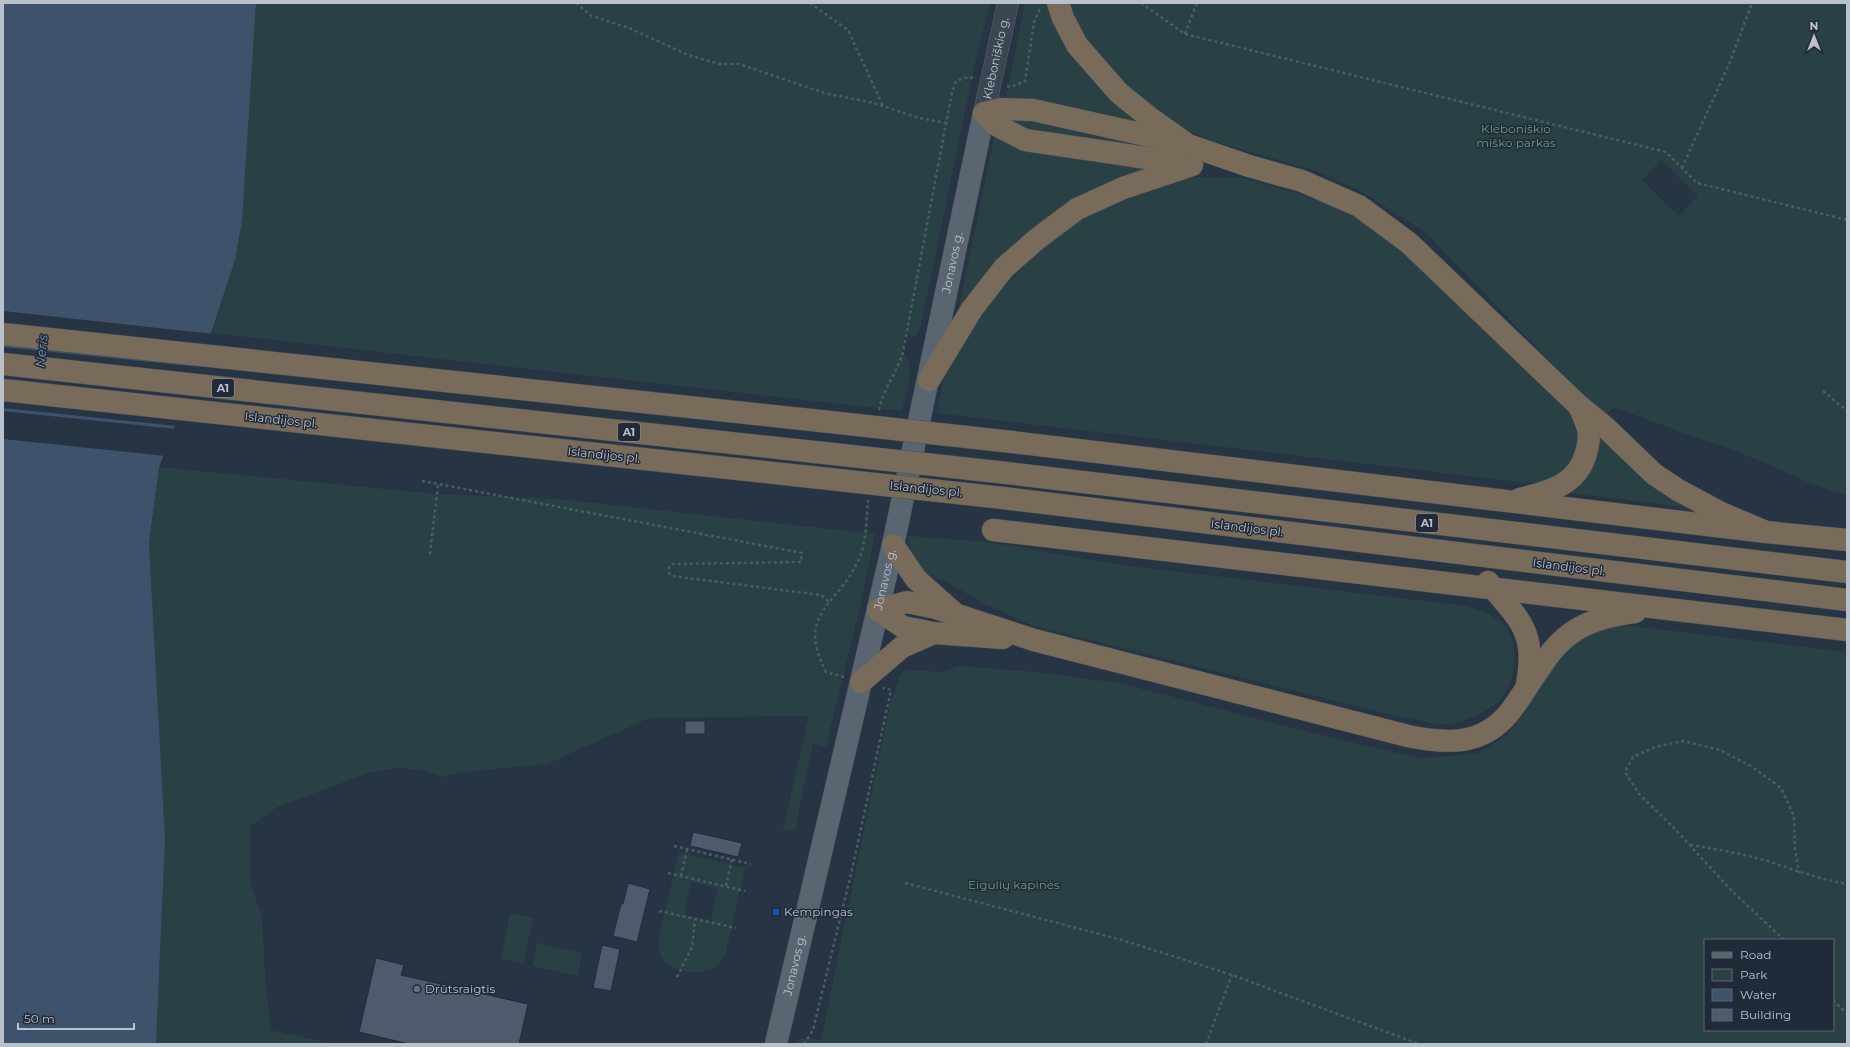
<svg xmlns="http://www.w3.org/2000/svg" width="1850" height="1047" font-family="Montserrat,sans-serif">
<rect width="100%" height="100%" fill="#273443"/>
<g fill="#294144" fill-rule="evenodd">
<path d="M256,3h734l-15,60 -54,262 -5,12 -11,-1 -2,16c14,14 3,41 -1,59l-691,-78 24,-73 7,-39z"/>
<path d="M1025,3h27l97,128 -143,-34z"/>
<path d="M1065,3h782v491c-31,-5 -57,-21 -86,-33 -48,-19 -98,-34 -146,-54l-12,9 -177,-183 -65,-42 -48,-21 -97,-28 -43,-17 -69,-55zM1661,160l37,36 -19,20 -37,-36z"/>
<path d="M1012,114l129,30v3l-123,-17 -8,-4z"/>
<path d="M995,134l168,31 -58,24 -147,122z"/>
<path d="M1194,177h44l42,11 45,15 43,21 28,22 171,162 8,12 5,25 -12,24 -24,13 -16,1 -592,-70 12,-53 34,-49 63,-67 35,-28 75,-31z"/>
<path d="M1596,433l96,75 -123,-15z"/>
<path d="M159,467l278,27 122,5 316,35 -15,73 -34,140 -13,-4 -18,87h-12l26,-114 -160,2 -102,46 -83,8 -23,5 -15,-6 -26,-3 -29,4 -94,35 -27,19v56l12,35 4,72 5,41 63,14h-178l9,-205 -16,-296z"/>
<path d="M908,536l80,6 134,23 345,41c12,5 26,8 35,17 18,18 15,52 2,72 -9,13 -34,25 -49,28 -16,4 -42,-4 -58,-7l-364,-90 -48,-22 -40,-23 -13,-4 -12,-9 -10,-15z"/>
<path d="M1624,625l223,27v392h-1054l3,-4 12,-2 13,2 68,-332 12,-35 8,-3 32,2 18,-6 77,6 83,11 178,46 121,29 23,-1 37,-4 27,-16 19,-24 29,-49 26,-25 21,-10zM1705,940h128v90h-128z"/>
<path d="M679,852l66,16 -19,84c-2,6 -5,11 -10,15 -15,9 -45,6 -54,-9 -4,-7 -3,-14 -3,-22zM691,882l27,6 -7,32 -27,-6z"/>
<path d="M510,913l23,5 -10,46 -22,-5z"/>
<path d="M537,943l45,10 -4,23 -46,-10z"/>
</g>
<path fill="#3e526c" d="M3,3h253l-14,218 -7,39 -24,73 -52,134 -10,76 16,296 -9,205h-153z"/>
<g fill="#273443">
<path d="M3,311l210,23 -12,31 -198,-21z"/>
<path d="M3,347l197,20 -23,59 -174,-18z"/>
<path d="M3,411l173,18 -10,27 -163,-17z"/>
</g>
<g fill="#4e5b6c" stroke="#222c3a">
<rect x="685" y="721" width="20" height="13"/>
<path d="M693,832l49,11 -4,14 -48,-11z"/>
<path d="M628,883l22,6 -13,53 -24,-6 8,-32h2z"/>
<path d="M602,945l18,4 -9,42 -18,-3z"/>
<path d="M376,958l28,7 -3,10 127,29 -9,40h-110l-50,-12z"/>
</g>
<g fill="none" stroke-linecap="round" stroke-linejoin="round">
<defs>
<g id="minor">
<path id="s1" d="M984,113l24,-110"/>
</g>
<g id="major">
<path id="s2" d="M776,1044l117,-499 91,-432"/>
</g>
<g id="highway">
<path d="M1058,3l5,15 14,27 42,48 31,25 38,27 61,21 53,15 57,25 50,37 169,162 27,22 49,47 24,16 43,23 45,19"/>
<path d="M984,113l12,12 29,15 163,24"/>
<path d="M984,113l17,-4 32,1 144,32"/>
<path d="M3,334l818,87"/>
<path d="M3,364l812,88"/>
<path d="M929,380l43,-71 32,-41 33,-29 40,-30 46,-21 69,-23"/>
<path d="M3,390l808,87"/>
<path d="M1012,442l754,90 81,8"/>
<path d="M1007,473l840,99"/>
<path d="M1003,498l844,102"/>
<path d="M1520,499c28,-7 58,-14 66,-46 2,-7 4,-16 2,-24 -2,-8 -6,-16 -9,-23"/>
<path d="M993,530l854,100"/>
<path d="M893,545l23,34 36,32"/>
<path d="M1488,582c31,38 49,49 39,102"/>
<path d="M878,610l29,-8 29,6 98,32 374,96c38,8 74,10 101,-23 11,-14 20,-30 31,-45 7,-11 15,-22 25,-30 19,-17 45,-23 70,-26"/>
<path d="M878,610l25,17 31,6 69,5"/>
<path d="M861,682l41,-35 32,-14"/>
</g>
</defs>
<use href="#minor" stroke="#5a6370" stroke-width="22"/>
<use href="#major" stroke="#48515f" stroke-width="23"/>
<use href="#highway" stroke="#46505d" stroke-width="23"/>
<g stroke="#485e60" stroke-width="2.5" stroke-dasharray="3 3" stroke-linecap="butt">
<path d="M576,3l16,13 37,12 59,27 32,9h19l85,29 50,10 45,15 27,5"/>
<path d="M810,3l38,27 35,76"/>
<path d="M1141,3l44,31 481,118 31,31 150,37"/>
<path d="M1185,34l12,-31"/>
<path d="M1007,86l4,1 14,-6 9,-59 7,-15"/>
<path d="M1682,168l48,-106 22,-59"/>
<path d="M1823,391l24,20"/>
<path d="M879,410c4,-21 18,-37 24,-58l49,-260 4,-11 12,-4 5,1"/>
<path d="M422,481l380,72 -1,9 -128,2 -4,3v6l3,3 149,19 8,7"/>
<path d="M430,554l8,-69"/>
<path d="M844,677l-18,-5c-31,-60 12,-66 32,-111 9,-18 8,-41 10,-61"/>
<path d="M1690,845c27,4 54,9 81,17 26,9 49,17 76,22"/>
<path d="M674,846l77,18"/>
<path d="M668,873l77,18"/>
<path d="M681,876l6,-27"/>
<path d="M905,883l217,57 110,35 187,69"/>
<path d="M726,886l6,-27"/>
<path d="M659,911l77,17"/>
<path d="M1784,940l-53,-50 -57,-62 -35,-34 -14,-22 8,-15 22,-10 28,-6 37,9 31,16 30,22 13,28 1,33 4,24"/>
<path d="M677,977l15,-30 3,-28"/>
<path d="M1833,1000l14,14"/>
<path d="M804,1044l9,-14 38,-156 40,-184 -8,-2"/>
<path d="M1206,1044l26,-69"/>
</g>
<use href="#minor" stroke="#3c4653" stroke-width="21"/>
<use href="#major" stroke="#5a6572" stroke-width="22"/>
<use href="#highway" stroke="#786b59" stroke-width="22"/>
<defs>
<g id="highway-bridge">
<path d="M821,421l191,21"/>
<path d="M815,452l192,21"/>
<path d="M811,477l192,21"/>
</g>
</defs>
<use href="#highway-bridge" stroke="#46505d" stroke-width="23" stroke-linecap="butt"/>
<use href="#highway-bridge" stroke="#786b59" stroke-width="22"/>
</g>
<rect fill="#1a4fb4" stroke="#202a38" stroke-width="1.5" x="772" y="908" width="8" height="8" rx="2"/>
<circle fill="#5c6f8a" stroke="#202a38" stroke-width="1.5" cx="417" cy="989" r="4"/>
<g text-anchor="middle" stroke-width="3" stroke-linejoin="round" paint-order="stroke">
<g fill="#202a38" stroke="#8b94a0" stroke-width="1">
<rect x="212" y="379" width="22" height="18" rx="3"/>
<rect x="618" y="423" width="22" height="18" rx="3"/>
<rect x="1416" y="514" width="22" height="18" rx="3"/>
</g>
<g font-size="11" font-weight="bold" fill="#b9c1cc">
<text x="223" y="392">A1</text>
<text x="629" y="436">A1</text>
<text x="1427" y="527">A1</text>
</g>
<g font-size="12" fill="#b9c1cc" stroke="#202a38">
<text dy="4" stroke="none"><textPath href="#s1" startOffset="56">Kleboniškio g.</textPath></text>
<text dy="4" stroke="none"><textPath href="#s2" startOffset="801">Jonavos g.</textPath></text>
<text transform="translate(281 420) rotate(6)" y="4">Islandijos pl.</text>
<text transform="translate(604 455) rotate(6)" y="4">Islandijos pl.</text>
<text transform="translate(926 489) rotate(6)" y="4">Islandijos pl.</text>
<text transform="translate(1247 528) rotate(7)" y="4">Islandijos pl.</text>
<text transform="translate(1569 567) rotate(7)" y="4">Islandijos pl.</text>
<text dy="4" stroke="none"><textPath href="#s2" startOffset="477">Jonavos g.</textPath></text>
<text dy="4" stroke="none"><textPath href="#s2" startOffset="81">Jonavos g.</textPath></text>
</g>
<g font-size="12" fill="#709d7a" stroke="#202a38">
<text x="1516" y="133">Kleboniškio<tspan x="1516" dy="14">miško parkas</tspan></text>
<text x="1014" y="889">Eigulių kapinės</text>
</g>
<g font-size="12" fill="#b9c1cc" stroke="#202a38" text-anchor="start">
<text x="784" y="916">Kempingas</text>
<text x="425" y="993">Drūtsraigtis</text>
</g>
<g font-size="13" font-style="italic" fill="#7a92af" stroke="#202a38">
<text transform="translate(41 351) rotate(-84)" y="5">Neris</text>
</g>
</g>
<rect width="1850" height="1047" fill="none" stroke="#b9c1cc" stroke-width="8"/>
<rect x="1704" y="939" width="130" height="92" fill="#202a38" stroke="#5d6673"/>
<rect x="1712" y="952" width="20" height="6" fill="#5a6572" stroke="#5d6673"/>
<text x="1740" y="959" font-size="12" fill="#b9c1cc">Road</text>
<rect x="1712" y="969" width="20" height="12" fill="#294144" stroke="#5d6673"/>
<text x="1740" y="979" font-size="12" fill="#b9c1cc">Park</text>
<rect x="1712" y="989" width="20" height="12" fill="#3e526c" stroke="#5d6673"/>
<text x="1740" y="999" font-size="12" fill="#b9c1cc">Water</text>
<rect x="1712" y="1009" width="20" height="12" fill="#4e5b6c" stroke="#5d6673"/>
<text x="1740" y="1019" font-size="12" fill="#b9c1cc">Building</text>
<g transform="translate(1814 36)" stroke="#202a38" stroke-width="3" paint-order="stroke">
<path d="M0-3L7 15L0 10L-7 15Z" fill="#b9c1cc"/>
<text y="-6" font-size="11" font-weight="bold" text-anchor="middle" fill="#b9c1cc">N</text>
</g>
<path d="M18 1023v6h116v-6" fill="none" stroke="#b9c1cc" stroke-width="2"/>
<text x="24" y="1023" font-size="12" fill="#b9c1cc" stroke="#202a38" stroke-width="3" paint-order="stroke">50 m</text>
</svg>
